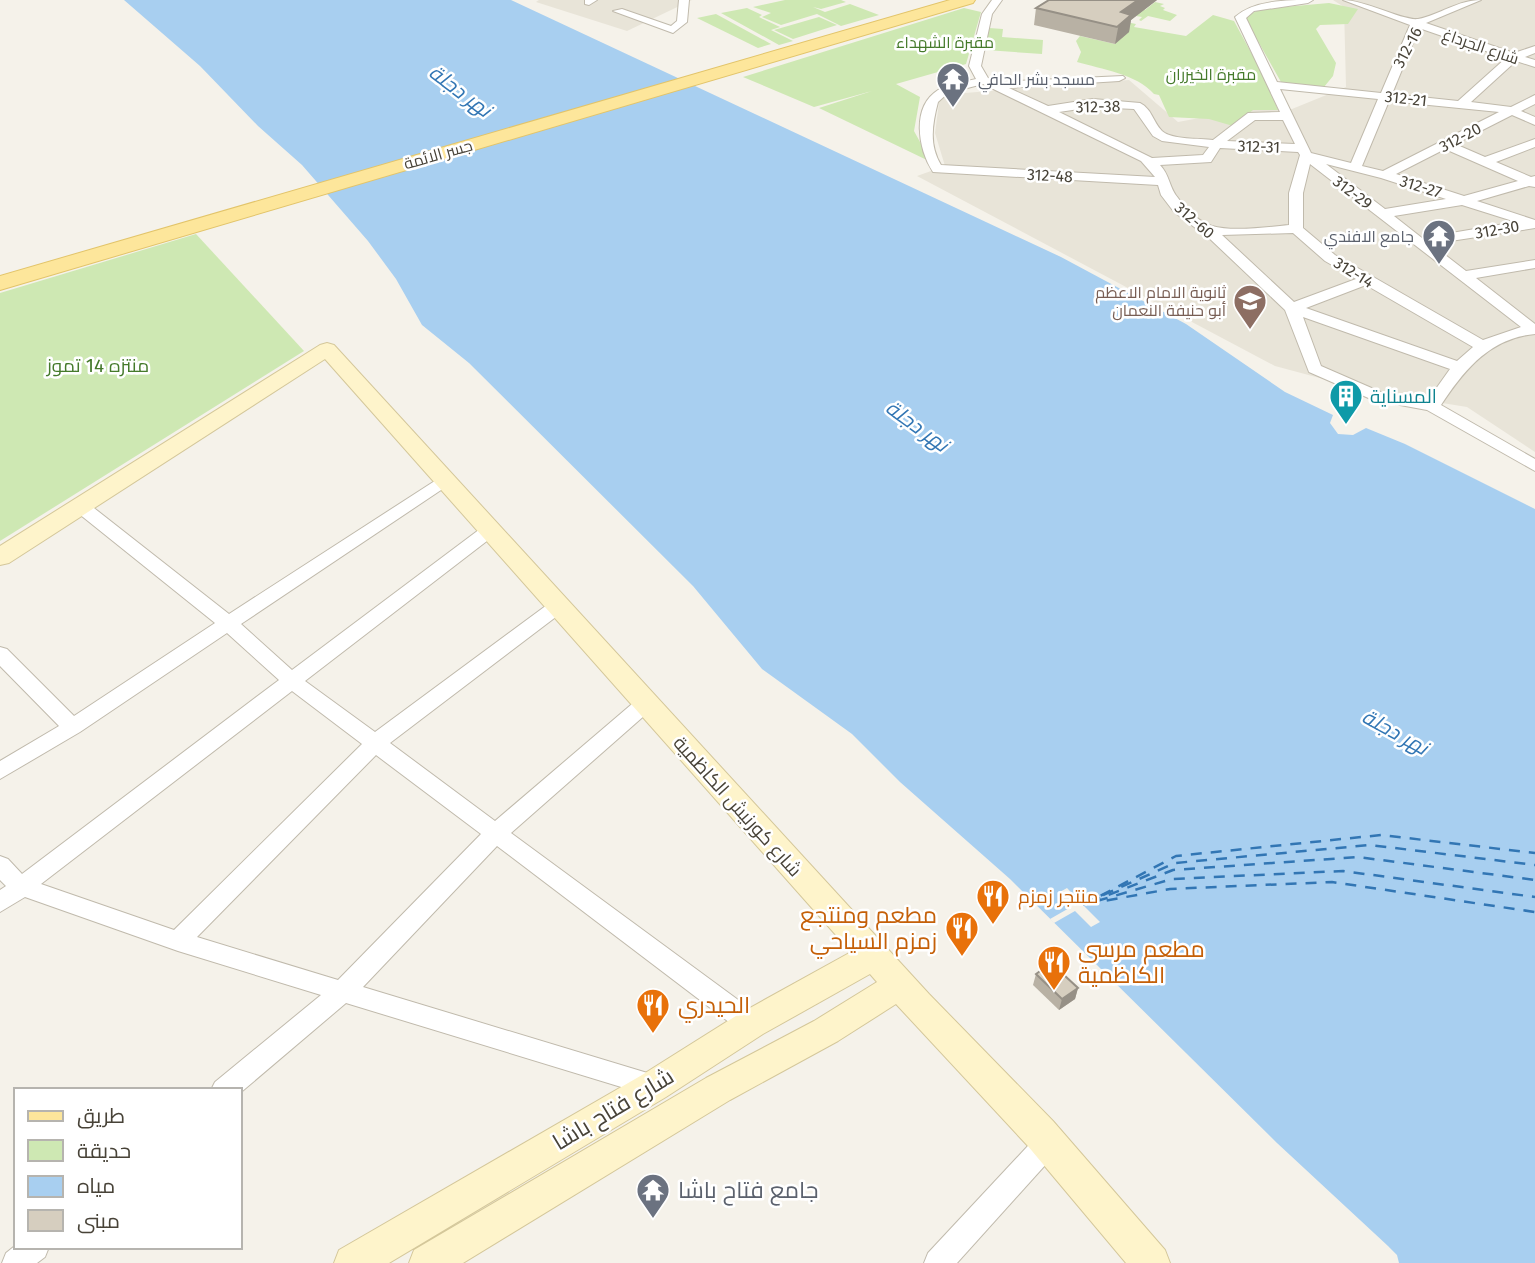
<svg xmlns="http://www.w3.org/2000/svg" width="1535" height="1263" font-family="'Fira Sans',Cairo,sans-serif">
<rect width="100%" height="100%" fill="#f5f2ea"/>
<g fill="#e8e4d8">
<path d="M539,0h153l-65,31 -91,-29z"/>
<path d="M1333,0h202v452l-68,-45 -99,-16 -93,-25 -358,-190 28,-10 -10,-33 5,-38 189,-15 49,42 70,-13h44l54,-22 -2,-80z"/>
</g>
<g fill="#cee8b3">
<path d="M785,0h56l5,2 -25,7 -8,-2 12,5 25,-8 29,11 -38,11 -24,-12 -36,11 -19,-8 9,-4 -18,-6z"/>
<path d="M1155,2l9,2 -4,2 5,2 -2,2 14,5 -7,6 -22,-5 -7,5 -2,-1 3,-3c-9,-2 -20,-3 -26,3l20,4 -2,3 52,9 27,-21 21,6 34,63 10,26h-25l-20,16 -24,-7 -40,-2 -10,-22 -5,-1c-17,-20 -53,-25 -77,-32l4,-10 -5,-11 4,-5 35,8 11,-13 -24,-5 28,-20 15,4z"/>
<path d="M1329,3l29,6 -10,15 -28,1 -4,4 20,34 -3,13 -9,11 -43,-5 -35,-62v-4l15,-7z"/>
<path d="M747,8l15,7 -3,2 21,10 -9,3 22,11 -14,4 -58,-32z"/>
<path d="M964,8l17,4 -15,52 -70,20 24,13 -6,34 17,31 -112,-54 53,-17 -58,16 -71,-30z"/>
<path d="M716,14l55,30 -13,4 -61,-30z"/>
<path d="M819,17l18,8 -44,14 -19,-9z"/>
<path d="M989,28l14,1 -1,8 41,3 -1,14 -56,-4z"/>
<path d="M196,234l108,117 -304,190v-248z"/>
</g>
<path fill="#a8cff0" d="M124,0h387l550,257 125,67 99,68 48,23 -3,8 8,11 15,1 13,-7 39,16 130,65v754h-136l-2,-8 -9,-9 -111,-103 -267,-264 -110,-97 -48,-48 -90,-65 -69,-83 -224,-223 -47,-38 -26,-46 -28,-38 -66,-76 -44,-39 -58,-60z"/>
<path fill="#f5f2ea" d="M1067,888l16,17 17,17 -9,5 -16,-16 -21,12 -4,-4 21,-12 -13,-14z"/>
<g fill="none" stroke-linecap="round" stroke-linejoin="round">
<g stroke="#3276b4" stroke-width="2.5" stroke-dasharray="11 9" stroke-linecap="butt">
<path d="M1103,895l72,-32 195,-18 165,20"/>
<path d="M1097,901l75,-22 171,-8 192,26"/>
<path d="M1090,902l83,-32 185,-13 177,23"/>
<path d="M1087,904l83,-15 162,-7 203,30"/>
<path d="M1083,905l93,-49 205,-21 154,18"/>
</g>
<defs>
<g id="street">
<path d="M585,0h12l-8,5 -4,-1z"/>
<path d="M679,0h10l-2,22 -14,11 -60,-22 9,-2 49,17 6,-5z"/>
<path d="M992,0h10l-10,14 -11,52 7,12 9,4 126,-6 2,2 -6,3 -110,7 39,18 45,-7 47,4c12,6 13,19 22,28 10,9 38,7 51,9l35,-27 32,-1 -45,-95c19,-17 52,-17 78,-17l-5,3 -54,8 -8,7 31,64 104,11 29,-68 -67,-25c22,0 60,21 75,19 22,-4 39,-19 63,-19l-55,23 88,30 21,-7v7l-10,4 10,3v7l-19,-6 -45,41 40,5 24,-12v9l-14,7 14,6v8l-23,-10 -57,29 30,13 50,-18v8l-39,15 35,15 4,-1v11l-6,-1 -52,15 58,19v8l-104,16 35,27 69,-11v8l-59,10 59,46v10c-45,4 -71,36 -94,71l94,54v12l-108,-61 -54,-10 -64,-28 -24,-62 -76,-72 -35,-26 -13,-17 -3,-10 -225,-13c-15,-23 -22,-65 5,-82 10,-6 26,-8 38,-11l-7,-13 13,-52zM1419,28l87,30 -48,43 -66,-7zM983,84l158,77 14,16 -214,-12c-12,-20 -9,-40 -3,-63l10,-9zM1280,89l98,10 -27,64 -40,-10zM1389,101l110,11 -116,59 -21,-5zM1093,107l41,2 19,27 9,5 47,6 -6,8 -51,3 -93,-46zM1255,120h28l12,24 -68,-3zM1220,148l78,4 2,3 -11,38v32c-21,2 -57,7 -77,1 -12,-3 -27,-18 -34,-28 -9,-10 -8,-23 -18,-33l51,-3zM1445,149l73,32 -54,15 -68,-22zM1310,164l211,163 -38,13 -148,-85 -32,-27v-35zM1326,164l55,14 65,21 -61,10zM1462,205l54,17 -94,16 -28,-22zM1293,233l32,28 31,18 -62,23 -72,-67zM1366,285l107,62 -16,14 -151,-53zM1303,317l147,52 -22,31 -45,-7 -62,-27z"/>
<path d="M444,475l6,1 3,4 -3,4 -209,140 51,46 192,-144h12l3,4 -3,4 -191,147 70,51 176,-130h14l2,4 -2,4 -175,133 105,78 144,-123h14l3,5 -3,5 -142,125 249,183 3,8 -3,8 -9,3 -9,-3 -245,-186 -134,141 291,88 9,3 4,8 -4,8 -9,3 -308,-94 -106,90v-3h-29l4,-8 106,-87 -143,-44 -153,-54 -25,15v-22l6,-4 -6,-6v-24l8,3 14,15 257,-194 -52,-47 -147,99 -80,47v-18l59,-35 -59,-60v-19l7,2 67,67 141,-93 -142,-114 -3,-4 3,-4h12l144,113zM292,691l70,53 -188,186 -133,-46zM376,755l105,79 -143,146 -141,-43z"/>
<path d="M1048,1131l9,3 4,9 -4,9 -100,111h-33l4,-10 111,-119z"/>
<path d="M16,1245v2h33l-4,10 -8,6h-35l4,-10z"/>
</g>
<path id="secondary" d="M327,343l7,2 595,649 124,127 112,129 5,13h-44l-99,-118 -131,-141 -58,37 -108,59 -267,163h-54l5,-13 292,-172 108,-57 63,-39 -7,-8 -107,60 -97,63 -277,166h-55l5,-13 303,-175 97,-61 112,-62 -526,-593 -316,204 -9,2v-19l320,-201z"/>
<path id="primary" d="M950,0h25l-2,3 -973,287v-14z"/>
</defs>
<use href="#street" stroke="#c0baac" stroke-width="2"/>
<use href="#secondary" stroke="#d4c79a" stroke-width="2"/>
<use href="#primary" stroke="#e2c46a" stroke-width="2"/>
<use href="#street" fill="#fff" fill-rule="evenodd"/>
<use href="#secondary" fill="#fef4cb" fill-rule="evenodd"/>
<use href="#primary" fill="#fde69b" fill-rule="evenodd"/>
</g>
<g fill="#b8b1a4">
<path d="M1049,0h108l-26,20 -2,12 -14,12 -81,-19 2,-17z"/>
<path d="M1036,974l42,14 -3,11 -16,11 -26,-25z"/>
</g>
<g fill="#969086">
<path d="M1138,0h19l-26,20 -2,12 -14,12 6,-32z"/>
<path d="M1078,988l-3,11 -16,11 3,-11z"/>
</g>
<g fill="#d6cebf" stroke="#969086" stroke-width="2">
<path d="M1049,0h89l-17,12 10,3 -14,12 -81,-19z"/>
<path d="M1051,963l27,25 -16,11 -26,-25z"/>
</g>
<defs>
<symbol id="temple-pin" viewBox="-11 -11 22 30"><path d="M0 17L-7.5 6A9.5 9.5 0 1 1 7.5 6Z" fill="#6b7280" stroke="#fff"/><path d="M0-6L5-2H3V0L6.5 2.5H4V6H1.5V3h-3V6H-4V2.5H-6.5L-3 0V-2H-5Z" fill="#fff"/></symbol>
<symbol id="school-pin" viewBox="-11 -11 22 30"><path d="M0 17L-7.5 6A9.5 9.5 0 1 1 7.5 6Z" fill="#8d6e63" stroke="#fff"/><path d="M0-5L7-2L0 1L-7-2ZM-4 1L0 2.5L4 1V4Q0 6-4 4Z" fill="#fff"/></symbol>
<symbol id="building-pin" viewBox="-11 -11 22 30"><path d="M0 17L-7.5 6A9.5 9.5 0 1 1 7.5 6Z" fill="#0f9aa8" stroke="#fff"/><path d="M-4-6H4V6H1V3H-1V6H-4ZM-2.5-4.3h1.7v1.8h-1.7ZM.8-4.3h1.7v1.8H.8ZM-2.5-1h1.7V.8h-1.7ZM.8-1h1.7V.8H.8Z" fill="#fff"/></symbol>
<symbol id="restaurant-pin" viewBox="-11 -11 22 30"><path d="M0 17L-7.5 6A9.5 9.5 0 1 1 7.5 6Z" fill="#e8710a" stroke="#fff"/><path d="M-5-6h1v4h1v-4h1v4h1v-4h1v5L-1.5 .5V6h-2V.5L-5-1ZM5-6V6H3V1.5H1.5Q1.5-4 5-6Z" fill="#fff"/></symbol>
</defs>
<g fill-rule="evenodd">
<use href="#temple-pin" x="934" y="60" width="38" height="52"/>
<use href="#temple-pin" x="1420" y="217" width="38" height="52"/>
<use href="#school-pin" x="1231" y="282" width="38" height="52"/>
<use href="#building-pin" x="1327" y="377" width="38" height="52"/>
<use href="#restaurant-pin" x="974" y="877" width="38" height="52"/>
<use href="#restaurant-pin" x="943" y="909" width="38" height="52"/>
<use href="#restaurant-pin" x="1035" y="943" width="38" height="52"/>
<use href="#restaurant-pin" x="634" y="986" width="38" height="52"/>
<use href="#temple-pin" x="634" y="1171" width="38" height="52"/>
</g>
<g text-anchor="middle" stroke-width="5" stroke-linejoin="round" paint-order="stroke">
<g font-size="16" fill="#457a2b" stroke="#fff">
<text x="945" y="48">مقبرة الشهداء</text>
<text x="1211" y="80">مقبرة الخيزران</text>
</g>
<g font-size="16" fill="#484338" stroke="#fff">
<text transform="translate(1481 46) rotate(19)" y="6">شارع الجرداغ</text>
<text transform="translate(1407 47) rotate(-62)" y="6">312-16</text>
<text transform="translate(1406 98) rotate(6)" y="6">312-21</text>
<text transform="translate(1098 106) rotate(-1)" y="6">312-38</text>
<text transform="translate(1460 137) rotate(-28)" y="6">312-20</text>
<text transform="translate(1259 146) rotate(2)" y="6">312-31</text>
<text transform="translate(438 154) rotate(-16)" y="6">جسر الائمة</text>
<text transform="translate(1050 175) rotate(3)" y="6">312-48</text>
<text transform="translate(1421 186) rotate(17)" y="6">312-27</text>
<text transform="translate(1353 192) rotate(37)" y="6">312-29</text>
<text transform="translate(1195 220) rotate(41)" y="6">312-60</text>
<text transform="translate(1497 229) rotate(-10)" y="6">312-30</text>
<text transform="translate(1354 272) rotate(32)" y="6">312-14</text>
</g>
<g font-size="16" fill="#5b616d" stroke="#fff" text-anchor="start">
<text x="978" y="85">مسجد بشر الحافي</text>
<text x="1414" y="242" text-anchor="end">جامع الافندي</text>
</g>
<g font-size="16" fill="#785e54" stroke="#fff" text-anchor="end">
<text x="1226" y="298">ثانوية الامام الاعظم<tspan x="1226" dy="18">أبو حنيفة النعمان</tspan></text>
</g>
<g font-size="19" fill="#457a2b" stroke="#fff">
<text x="98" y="372">منتزه 14 تموز</text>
</g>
<g font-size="19" fill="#0d838f" stroke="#fff" text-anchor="start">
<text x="1370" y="403">المسناية</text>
</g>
<g font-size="19" fill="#484338" stroke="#fff">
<text transform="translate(738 806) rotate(48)" y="7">شارع كورنيش الكاظمية</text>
</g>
<g font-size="19" fill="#c56008" stroke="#fff" text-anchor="start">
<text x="1018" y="903">منتجر زمزم</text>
</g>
<g font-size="21" font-style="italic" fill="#3276b4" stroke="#fff">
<text transform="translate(460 91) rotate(37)" y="7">نهر دجلة</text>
<text transform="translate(917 426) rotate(36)" y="7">نهر دجلة</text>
<text transform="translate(1395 732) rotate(29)" y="7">نهر دجلة</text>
</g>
<g font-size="23" fill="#c56008" stroke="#fff" text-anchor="start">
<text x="937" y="923" text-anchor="end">مطعم ومنتجع<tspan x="937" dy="26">زمزم السياحي</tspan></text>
<text x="1078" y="957">مطعم مرسى<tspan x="1078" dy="26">الكاظمية</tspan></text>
<text x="678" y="1013">الحيدري</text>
</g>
<g font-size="23" fill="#484338" stroke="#fff">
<text transform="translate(613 1109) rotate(-31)" y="8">شارع فتاح باشا</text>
</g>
<g font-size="23" fill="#5b616d" stroke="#fff" text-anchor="start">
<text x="678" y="1198">جامع فتاح باشا</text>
</g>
</g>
<rect x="14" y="1088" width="228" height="161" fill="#ffffff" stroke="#b6b4af" stroke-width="2"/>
<rect x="28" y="1111" width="35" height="10" fill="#fde69b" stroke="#b6b4af" stroke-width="2"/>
<text x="77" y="1123" font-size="21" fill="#484338">طريق</text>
<rect x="28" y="1140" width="35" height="21" fill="#cee8b3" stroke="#b6b4af" stroke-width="2"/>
<text x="77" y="1158" font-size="21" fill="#484338">حديقة</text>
<rect x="28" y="1176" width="35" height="21" fill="#a8cff0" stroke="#b6b4af" stroke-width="2"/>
<text x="77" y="1193" font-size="21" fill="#484338">مياه</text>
<rect x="28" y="1210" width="35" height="21" fill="#d6cebf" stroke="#b6b4af" stroke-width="2"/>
<text x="77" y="1228" font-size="21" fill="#484338">مبنى</text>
</svg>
